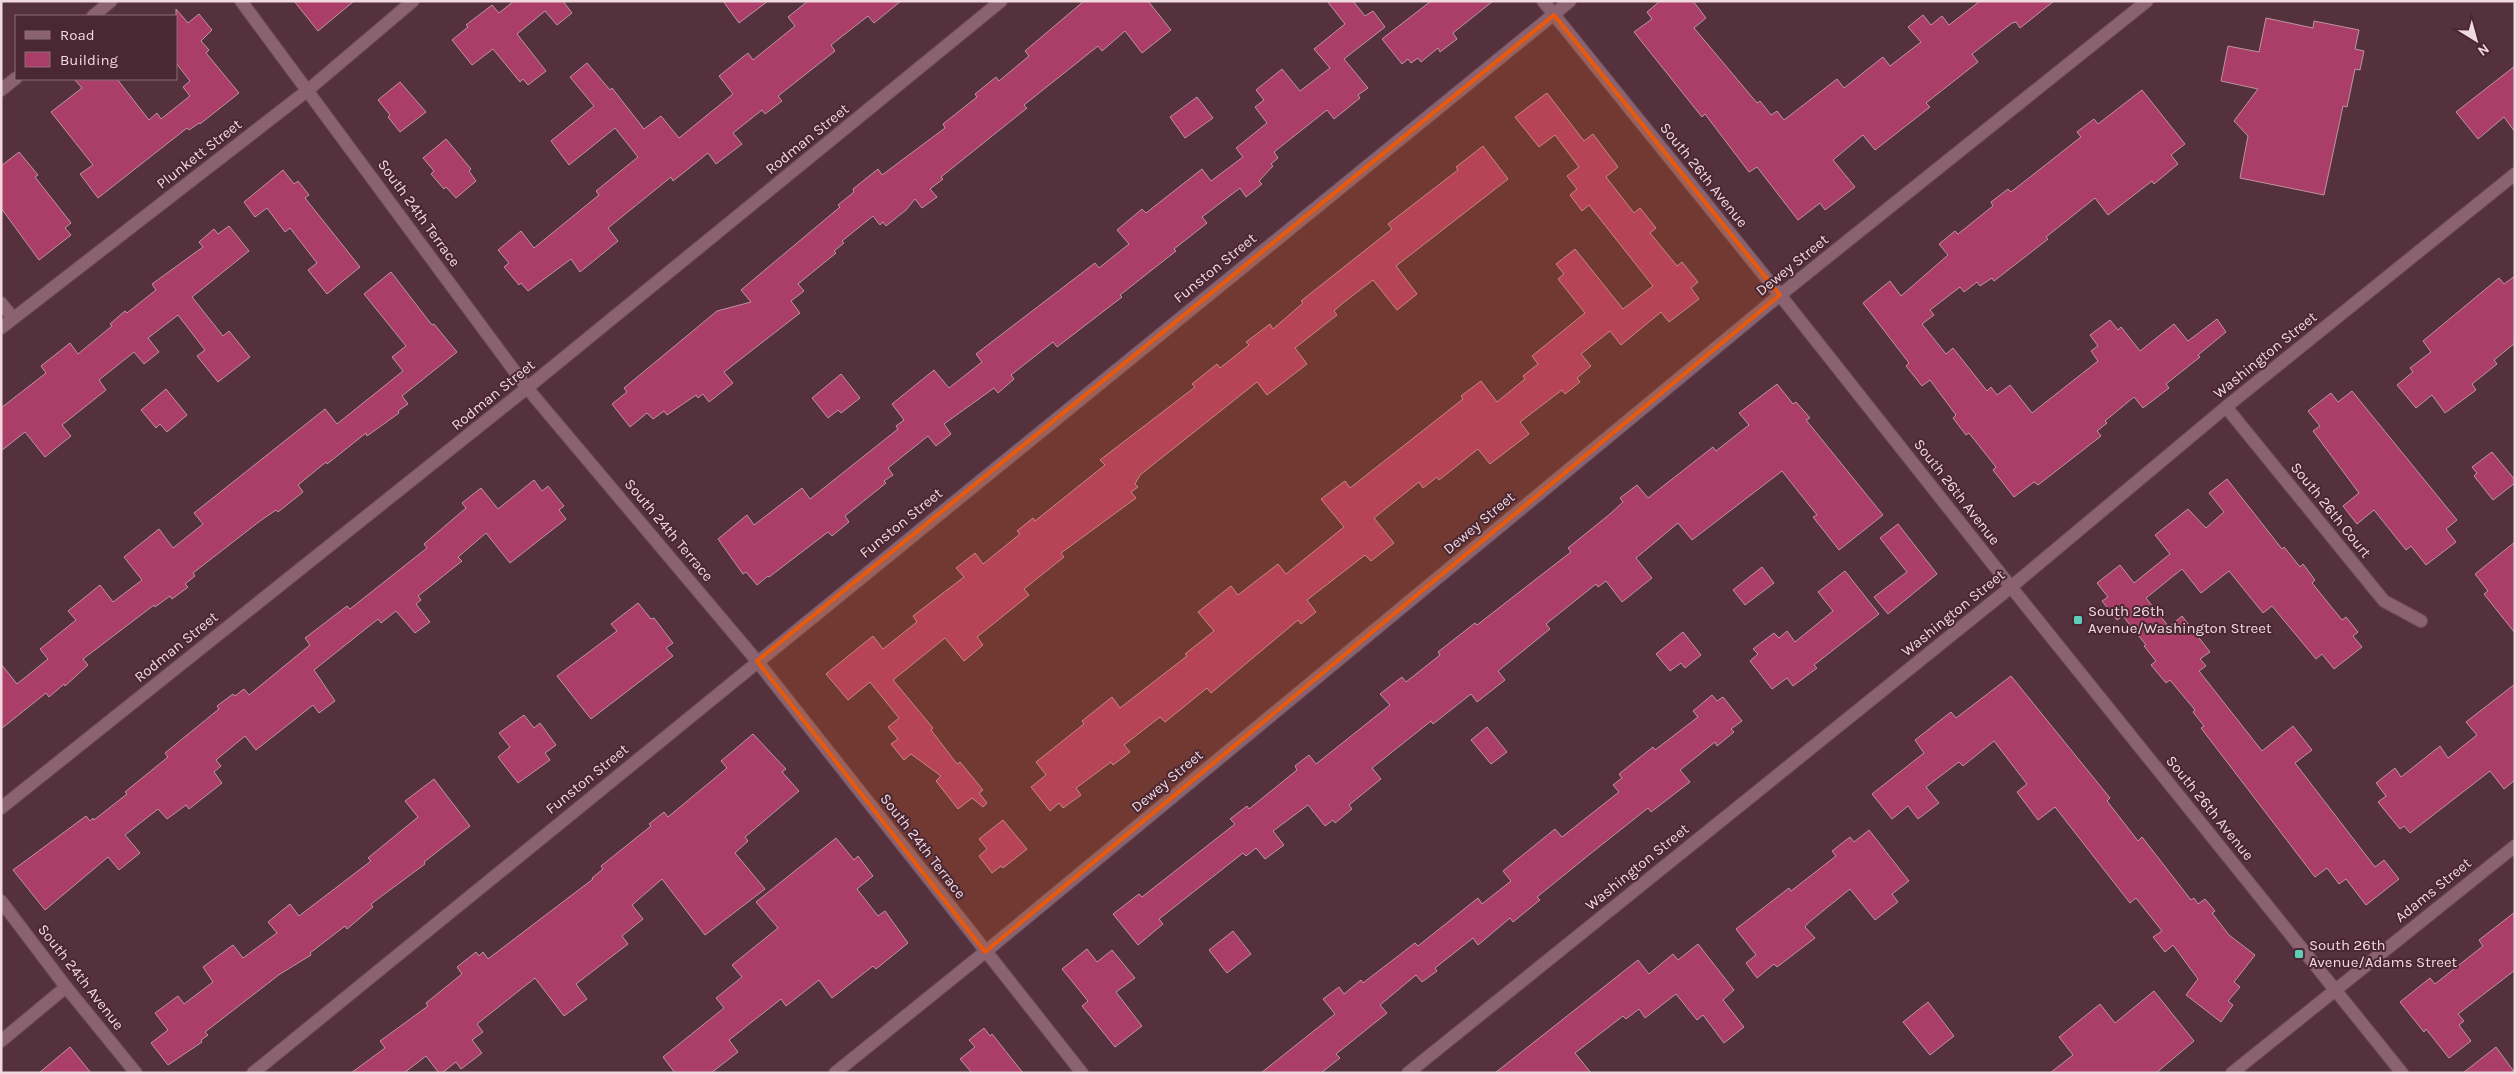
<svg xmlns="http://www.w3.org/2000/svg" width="2516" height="1074" font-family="Karla,sans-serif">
<rect width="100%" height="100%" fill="#55313d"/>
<g fill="#aa3e69" stroke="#be94a0">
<path d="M294,1h60l-36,30z"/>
<path d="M514,1h49l9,12 -15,12 -12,-14 -28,23 29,37 -18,14 -5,-6 -3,3 -27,-33 -21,16 -20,-25 16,-13 -2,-2 26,-20 7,8z"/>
<path d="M723,1h45l-29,22z"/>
<path d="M808,1h93l-27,22 -6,-7 -37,29 4,6 -57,45 4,5 -17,13 -3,-4 -29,23 9,11 -26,20 -8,-11 -35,28 -2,-4 -63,51 10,13 -38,31 -9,-13 -43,32 -7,-8 -2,2 -15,-18 5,-4 -11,-13 23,-19 13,17 65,-53 -3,-4 42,-34 -23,-29 -46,37 -18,-24 43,-35 -24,-29 17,-14 23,27 2,-2 32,41 17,-13 18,22 54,-44 -14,-18 29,-23 5,7 42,-34 -7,-9z"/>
<path d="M1084,1h64l23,29 -29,23 -17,-22 -23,20 -4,-5 -74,59 3,3 -86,69 2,2 -13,10 7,8 -15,11 -7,-9 -9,11 -20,16 -3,-4 -3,3 -7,-9 -31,25 2,2 -10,8 2,2 -38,31 6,7 -13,10 9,12 -76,59 9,11 -24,19 -6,-8 -5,4 -2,-3 -29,20 -3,-4 -11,8 -6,-6 -17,14 -18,-23 15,-12 -3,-4 93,-77 34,-9 -10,-12 99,-83 -2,-2 16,-13 -1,-3 25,-20 4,6 63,-47 -2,-4 34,-27 -2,-3 21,-17 3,4 30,-25 -4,-5z"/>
<path d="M1327,1h26l12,15 8,-5 12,16 -41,32 24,29 -10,7 2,3 -26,21 -7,-9 -53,42 4,6 -7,6 2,2 -14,15 3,3 -16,13 -6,-9 -38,29 5,6 -33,26 2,2 -56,44 2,2 -65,50 -4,-5 -42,33 3,4 -16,14 -4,-5 -50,36 7,10 -15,12 -8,-10 -40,32 5,7 -9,6 2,2 -41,33 4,6 -17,14 -4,-4 -59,45 -1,-1 -11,9 -11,-13 -3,2 -25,-35 29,-24 7,10 48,-37 8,11 88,-70 -2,-3 8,-6 -12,-16 42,-34 15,18 33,-26 -6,-8 119,-91 4,5 30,-24 -12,-14 25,-21 4,4 56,-44 9,12 32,-24 -7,-9 31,-25 -12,-16 9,-7 -8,-10 26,-21 18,22 30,-23 -16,-19 31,-25z"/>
<path d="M1431,1h62l-40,32 4,6 -17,13 -2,-4 -17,14 -3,-4 -7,5 -3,-4 -6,5 -20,-25z"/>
<path d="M1660,1h33l13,17 -12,10 63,75 3,-2 11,14 6,-4 7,9 53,-41 7,9 39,-31 7,9 31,-24 -13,-15 15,-12 8,10 11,-9 7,9 31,-24h74l-34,27 -4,-6 -4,1 -40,31 6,8 -52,41 4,4 -55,43 -12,-15 -30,25 22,27 -30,23 -5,-7 -22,17 -41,-53 -8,5 -44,-58 -3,3 -68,-85 18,-13 -5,-7z"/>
<path d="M176,9l12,14 11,-9 13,16 -11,11 8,9 -3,3 33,40 -39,31 -1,-1 -10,7 -2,-2 -89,70 -18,-24 13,-9 -42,-53 31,-24 -8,-9h43l32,41 8,-7 4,6 29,-23 -7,-9 7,-6 -14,-18z"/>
<path d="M2266,18l47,10 1,-7 45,9 -4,19 9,2 -4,19 -5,-1 -8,38 -4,-1 -19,89 -84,-17 8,-42 -14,-15 24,-32 -37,-8 7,-35 31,6z"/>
<path d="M2515,66v66l-11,-15 -26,22 -22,-27z"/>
<path d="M400,82l26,30 -26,20 -12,-15 2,-2 -12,-15z"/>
<path d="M2142,90l43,54 -14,11 7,9 -24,20 -2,-3 -44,34 -13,-17 -49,39 2,2 -54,42 -2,-3 -12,8 -3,-4 -13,10 -4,-5 -30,23 4,5 -12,9 24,30 7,-6 34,43 4,-4 6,8 13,-10 22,28 66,-52 -7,-10 7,-5 -8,-11 20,-15 8,10 3,-3 19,24 34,-27 14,17 29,-22 9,13 -28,23 2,2 -34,27 3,4 -26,20 -9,-11 -29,24 2,2 -10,8 4,5 -63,49 -4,-3 -20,15 -21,-27 3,-3 -27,-34 -3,2 -13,-17 3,-3 -26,-35 -8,6 -16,-20 3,-3 -46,-60 27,-22 11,15 47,-41 -9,-11 16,-13 3,3 35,-28 -2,-4 17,-13 3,3 70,-55 -4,-5 17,-13 4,5z"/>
<path d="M1547,93l37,48 9,-7 25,33 -12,10 28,36 6,-5 16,20 -6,5 27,33 5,-4 16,20 -7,6 8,11 -30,23 -8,-10 -40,33 -11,-14 -29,23 10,12 -14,12 3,4 -15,12 -3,-4 -42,32 9,12 -39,30 -12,-15 -39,31 -2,-3 -14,11 -4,-6 -45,36 20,25 -23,18 -6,-6 -58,45 9,12 -15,12 -3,-4 -87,73 -4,-5 -42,34 -5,-5 -36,28 6,7 -17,13 -2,-3 -35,26 5,7 -18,13 -4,-5 -9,8 -19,-24 15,-12 -10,-13 48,-38 -2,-3 30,-24 8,11 67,-52 -2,-2 29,-23 -16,-19 33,-26 7,9 40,-31 8,10 58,-47 -23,-28 24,-18 5,7 113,-89 -2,-3 20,-15 16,21 28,-23 -2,-3 15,-12 -6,-8 53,-43 -27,-34 6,-5 -8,-10 19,-15 48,60 30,-23 -64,-81 -7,6 -12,-16 7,-6 -10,-13 12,-9 -24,-32 -16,12 -24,-30z"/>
<path d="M1197,97l16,21 -28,20 -15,-21z"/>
<path d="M446,139l25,30 -2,2 7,10 -20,17 -10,-11 -2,2 -13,-15 3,-3 -11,-13z"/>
<path d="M1483,146l25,33 -112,87 21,28 -20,16 -24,-30 -30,23 -9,8 3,4 -42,33 12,16 -40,31 -10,-13 -117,93 -5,9 3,3 -7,5 5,6 -75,55 3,4 -40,32 5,6 -52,42 6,8 -19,16 -19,-23 -52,42 40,48 -2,2 26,34 3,-2 23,28 -4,3 8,10 -4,4 -11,-9 -14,11 -22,-28 5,-5 -30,-22 -7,6 -13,-16 7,-5 -10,-12 11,-9 -29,-36 -22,18 -22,-26 47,-38 10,13 34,-27 -4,-6 51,-39 -8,-9 19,-15 8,11 37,-30 -3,-3 16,-13 2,3 70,-56 -5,-5 95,-73 -3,-3 25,-20 3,4 29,-23 -3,-3 24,-18 3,5 30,-26 -2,-2 91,-72 -4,-5 70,-54 -2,-3z"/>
<path d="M19,152l19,23 -3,2 36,46 -6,5 6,7 -32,25 -38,-52v-42z"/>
<path d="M283,170l11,14 4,-3 11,14 -4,3 55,69 -33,27 -19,-24 9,-7 -27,-35 -5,4 -18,-24 -12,9 -11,-15z"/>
<path d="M229,226l20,25 -57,46 31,39 6,-5 21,26 -32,25 -21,-26 8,-6 -27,-35 -30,23 11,14 -15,12 -10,-12 -35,28 7,10 -44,35 9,11 -26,21 -20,-25 -24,19v-43l45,-35 -5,-7 29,-23 8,11 34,-28 -2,-2 15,-13 2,2 29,-23 -4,-6 51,-37 -4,-5 15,-13 4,5z"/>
<path d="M391,272l41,53 2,-1 23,28 -55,44 6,8 -10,7 1,2 -32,23 -1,-3 -39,31 -1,-2 -28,23 5,7 -25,20 -2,-2 -16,11 -67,52 2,3 -10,8 3,3 -16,12 -2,-3 -15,11 -1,-2 -71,54 5,6 -23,21 -1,-2 -15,13 -3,-4 -45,36v-65l16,20 31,-25 -8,-10 36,-29 -8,-9 32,-26 13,17 29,-22 -18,-23 35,-28 14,19 30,-24 -9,-11 131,-104 12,15 66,-53 -11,-14 14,-11 -42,-52z"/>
<path d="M2515,276v67l-21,17 3,4 -25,20 4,6 -31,23 -13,-18 -16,13 -19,-23 16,-13 -3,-4 21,-16 -8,-11 76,-63 5,6z"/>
<path d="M841,374l19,24 -19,15 -3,-3 -10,8 -16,-20z"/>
<path d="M1777,384l16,20 3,-2 14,16 -4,2 77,95 -44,35 -26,-33 4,-2 -35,-44 -90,69 -14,-17 -42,35 16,20 -30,24 -16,-21 -8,6 -2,-3 -50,40 4,5 -52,42 7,9 -28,22 -6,-8 -38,30 -2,-3 -59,47 9,11 -32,26 3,4 -17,14 -2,-3 -8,6 -17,-21 -35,26 11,14 -19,14 -9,-11 -10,8 -3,-3 -84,66 4,5 -25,21 -25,-31 26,-20 3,3 93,-73 -5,-5 17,-13 2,3 48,-39 -2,-4 14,-11 7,9 74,-59 -10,-11 22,-17 4,5 34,-27 -2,-3 37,-29 2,2 94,-73 -3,-4 42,-34 13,-12 -3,-4 17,-13 11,13 65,-51 3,4 33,-26 -10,-12z"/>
<path d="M166,389l21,26 -20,17 -7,-8 -4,4 -15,-18z"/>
<path d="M2352,391l105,129 -11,9 10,13 -30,23 -15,-19 -5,4 -32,-40 -17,14 -14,-18 16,-13 -46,-62 7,-5 -12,-15 23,-18 7,9z"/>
<path d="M2492,452l23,28v3l-22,17 -19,-24 3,-3 -5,-6z"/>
<path d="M2227,479l55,70 2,-2 16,20 3,-3 12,16 -3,3 30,37 4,-3 12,15 -5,4 9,11 -28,22 -12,-15 -6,5 -44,-53 -9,7 -34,-42 -28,22 -19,-24 -36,29 23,29 13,-11 28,36 -10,7 6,7 -7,5 63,80 31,-25 19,24 -17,13 80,104 9,-7 15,19 -33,26 -20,-26 -7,5 -12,-16 -12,9 -114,-149 3,-2 -11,-14 2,-2 -25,-30 -4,3 -15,-18 5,-4 -12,-15 2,-1 -23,-29 -6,4 -15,-19 6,-4 -11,-14 23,-18 14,18 36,-29 -15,-19 33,-26 18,19 18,-16 -15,-19z"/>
<path d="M534,480l8,11 6,-5 16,20 -5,4 7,9 -56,44 -24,-30 -28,24 4,4 -44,35 3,4 -5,4 14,18 -15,11 -19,-22 -15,12 -3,-4 -64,51 21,31 -16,12 -6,-8 -57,45 -11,-14 -29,24 5,6 -7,6 8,11 -33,26 -3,-4 -19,14 -9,-10 -33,26 15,18 -21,17 -11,-13 -63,53 -32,-40 73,-54 4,5 3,-3 1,2 33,-26 -2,-2 43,-35 -3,-4 54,-44 -2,-3 16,-12 2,2 9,-7 5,6 61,-50 -5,-7 42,-32 3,3 77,-61 -3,-4 42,-36 -4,-5 19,-15 17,21z"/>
<path d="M1898,524l39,50 -49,40 -14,-17 33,-25 -27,-34z"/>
<path d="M2515,542v91l-31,-39 4,-3 -13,-17z"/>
<path d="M1762,567l12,16 -29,22 -12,-15z"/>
<path d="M1845,571l34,43 -65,51 3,3 -24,18 -6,-8 -15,11 -22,-28 8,-7 -5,-5 21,-16 5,5 8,-7 8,11 38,-31 -15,-19z"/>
<path d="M638,603l13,16 3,-1 19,25 -7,5 7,8 -82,63 -34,-43 60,-45 -6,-7z"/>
<path d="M1683,632l18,23 -16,13 -4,-5 -11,8 -14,-17z"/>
<path d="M2011,676l99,122 -3,3 31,40 4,-4 49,63 3,-2 4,6 7,-5 10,12 -3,2 17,22 26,20 -21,27 6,5 -12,14 5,4 -12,17 -35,-27 12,-16 -25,-34 -8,7 -12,-15 9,-6 -26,-33 -6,5 -75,-96 -17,13 -21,-28 10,-8 -33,-43 -31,25 -4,-4 -33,25 13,16 -21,16 -10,-13 -16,13 -20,-25 52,-41 -9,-13 36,-28 5,6z"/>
<path d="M2515,684v96l-11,9 -14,-18 -80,62 -6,-7 -4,3 -22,-27 8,-6 -10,-13 19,-15 6,9 39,-31 8,12 29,-23 -11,-13z"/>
<path d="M1712,695l5,6 6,-4 19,24 -11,8 3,3 -17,14 -2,-4 -35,28 10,12 -39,30 -3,-4 -58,46 -53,43 3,3 -27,22 -3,-4 -32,27 -5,-7 -38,30 2,3 -15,11 -6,-7 -36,30 7,8 -51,41 4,4 -19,15h-60l74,-59 -12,-15 16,-12 5,7 17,-14 2,3 52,-40 3,3 60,-48 4,6 29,-23 -8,-10 52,-42 7,8 57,-45 -6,-7 9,-7 -3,-4 34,-27 2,3 43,-33 -5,-6z"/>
<path d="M524,715l10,13 6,-5 16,22 -11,8 5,7 -32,23 -20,-26 12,-10 -11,-14z"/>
<path d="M1487,727l20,25 -16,12 -20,-24z"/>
<path d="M753,734l33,35 -4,3 17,19 -54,46 3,4 -13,12 30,36 -60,46 -43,-56 -30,26 11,14 -21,17 6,8 -52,40 11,15 -23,17 -29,-38 -58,46 6,8 -11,8 10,13 -21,16 -5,-7 -14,11h-3l-13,-17 -22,17h-53l34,-25 -5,-7 48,-35 -2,-3 36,-29 -5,-7 19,-15 3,4 4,-4 5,7 105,-80 -1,-1 11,-9 -2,-3 50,-40 -2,-2 15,-12 4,5 59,-49 -6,-7z"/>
<path d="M434,779l36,47 -46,36 1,2 -54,40 2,3 -26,22 -2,-3 -35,27 1,2 -31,19 -75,58 3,3 -7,5 1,2 -34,23 -17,-22 17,-13 -13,-17 23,-17 6,8 29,-22 -10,-15 30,-22 10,13 34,-25 -9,-11 22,-18 9,12 72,-55 -3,-3 50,-41 -13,-16z"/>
<path d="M1003,820l24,29 -24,19 -2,-2 -9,7 -13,-17 8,-7 -8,-10z"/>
<path d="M1869,830l40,51 -17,13 6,8 -23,18 -25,-31 -42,34 -3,4 10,11 -38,29 -3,-3 -17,14 -11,-15 10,-8 -20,-26 53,-41 2,3 45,-35 -4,-5 18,-14 4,5z"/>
<path d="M836,838l18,22 4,-4 15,20 -16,13 21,27 7,-5 23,32 -32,26 -3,-3 -41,32 -13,-18 -33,26 -5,-7 -52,41 9,12 -27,21h-36l-12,-16 61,-49 -8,-10 26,-21 -10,-12 46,-37 -22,-26z"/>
<path d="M2515,912v58l-57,44 6,7 -5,4 12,16 -22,17 -23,-29 -2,3 -24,-30 30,-24 5,6 48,-38 -4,-6z"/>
<path d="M1233,931l18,23 -24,19 -18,-23z"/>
<path d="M1698,944l36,46 -11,10 21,27 -20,16 -21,-28 -6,5 -21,-26 -31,24 -6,-9 -13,10 -3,-3 -48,37 16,20h-96l143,-113 11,14 24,-20 5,6z"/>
<path d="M1087,949l10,13 15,-12 23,28 -19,14 26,34 -27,21 -33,-41 6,-5 -26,-32z"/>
<path d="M2154,991l40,50 -38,32h-106l23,-18 -14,-18 41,-33 15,19z"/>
<path d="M1928,1002l26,34 -24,19 -27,-33z"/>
<path d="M984,1028l6,8 2,-2 31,39h-51l-12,-14 15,-12 -6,-7z"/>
<path d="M70,1047l21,26h-52z"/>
<path d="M2496,1047l19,26h-52z"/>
</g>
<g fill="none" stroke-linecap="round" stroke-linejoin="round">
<defs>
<g id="minor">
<path d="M241,1l286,387 230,273 325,412"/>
<path d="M93,16l18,-15"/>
<path d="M1,90l15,-12"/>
<path d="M1,303l12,15"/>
<path d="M1,328l307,-238 105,-89"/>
<path d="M2226,407l158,194 37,20"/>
<path d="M1,808l526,-420 474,-387"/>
<path d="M1,901l65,86 70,86"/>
<path d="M1,1041l65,-54"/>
<path d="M253,1073l1317,-1072"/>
<path d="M835,1073l150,-121 795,-657 367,-294"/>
<path d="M2232,1073l283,-227"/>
</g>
<g id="tertiary">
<path d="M1543,1l237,294 231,292 391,486"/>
<path d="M1408,1073l603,-486 215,-180 289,-233"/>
</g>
</defs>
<use href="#minor" stroke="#6c4e58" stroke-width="14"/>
<use href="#tertiary" stroke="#6c4e58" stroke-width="14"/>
<use href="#minor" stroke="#8b6370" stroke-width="12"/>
<use href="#tertiary" stroke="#8b6370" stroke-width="12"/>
</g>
<path fill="#e8590c" fill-opacity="0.2" stroke="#e8590c" stroke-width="4" stroke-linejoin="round" d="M1554,15l226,280 -795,657 -228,-291z"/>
<g fill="#5dceb8" stroke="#4a2733" stroke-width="2">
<rect x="2073" y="615" width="10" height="10" rx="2.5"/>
<rect x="2294" y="949" width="10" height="10" rx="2.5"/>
</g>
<g text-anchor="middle" stroke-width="4" stroke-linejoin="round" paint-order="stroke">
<g font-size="15" fill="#f0d9df" stroke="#4a2733">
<text transform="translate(807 139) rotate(-39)" y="5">Rodman Street</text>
<text transform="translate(199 154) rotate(-38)" y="5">Plunkett Street</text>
<text transform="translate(1704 175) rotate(51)" y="5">South 26th Avenue</text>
<text transform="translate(419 213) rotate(54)" y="5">South 24th Terrace</text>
<text transform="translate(1792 265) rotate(-39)" y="5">Dewey Street</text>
<text transform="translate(1215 268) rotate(-39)" y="5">Funston Street</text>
<text transform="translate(2265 355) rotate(-39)" y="5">Washington Street</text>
<text transform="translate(493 395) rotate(-39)" y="5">Rodman Street</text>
<text transform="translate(1957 492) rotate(52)" y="5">South 26th Avenue</text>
<text transform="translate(2331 510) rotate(51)" y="5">South 26th Court</text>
<text transform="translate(901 523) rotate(-39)" y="5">Funston Street</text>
<text transform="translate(1479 523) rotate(-40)" y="5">Dewey Street</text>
<text transform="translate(669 530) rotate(50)" y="5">South 24th Terrace</text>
<text transform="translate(1953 613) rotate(-39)" y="5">Washington Street</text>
<text transform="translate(176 647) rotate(-39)" y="5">Rodman Street</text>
<text transform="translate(587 779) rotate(-39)" y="5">Funston Street</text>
<text transform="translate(1167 781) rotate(-40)" y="5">Dewey Street</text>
<text transform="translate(2210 808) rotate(51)" y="5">South 26th Avenue</text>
<text transform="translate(923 846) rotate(52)" y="5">South 24th Terrace</text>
<text transform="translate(1637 867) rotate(-39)" y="5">Washington Street</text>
<text transform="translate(2433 890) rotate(-39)" y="5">Adams Street</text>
<text transform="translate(81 977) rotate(52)" y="5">South 24th Avenue</text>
</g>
<g font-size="15" fill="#f0d9df" stroke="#4a2733" text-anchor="start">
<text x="2088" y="616">South 26th<tspan x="2088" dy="17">Avenue/Washington Street</tspan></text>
<text x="2309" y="950">South 26th<tspan x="2309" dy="17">Avenue/Adams Street</tspan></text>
</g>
</g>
<rect width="2516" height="1074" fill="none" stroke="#f0d9df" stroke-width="5"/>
<rect x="15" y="15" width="162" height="65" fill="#4a2733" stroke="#8c6e78"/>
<rect x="25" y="31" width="25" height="8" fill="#8b6370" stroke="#8c6e78"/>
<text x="60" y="40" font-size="15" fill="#f0d9df">Road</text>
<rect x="25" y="52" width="25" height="15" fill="#aa3e69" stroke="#8c6e78"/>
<text x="60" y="65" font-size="15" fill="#f0d9df">Building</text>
<g transform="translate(2476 40) rotate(143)" stroke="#4a2733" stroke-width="4" paint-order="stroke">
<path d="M0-4L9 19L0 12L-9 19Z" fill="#f0d9df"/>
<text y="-8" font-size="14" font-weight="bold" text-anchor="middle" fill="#f0d9df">N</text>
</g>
</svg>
